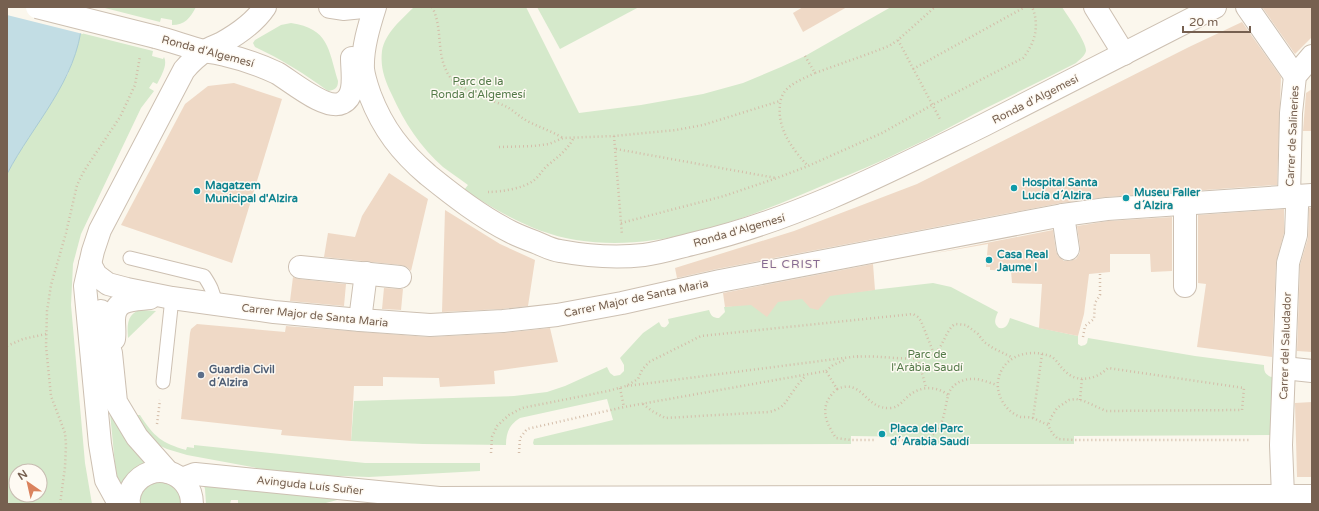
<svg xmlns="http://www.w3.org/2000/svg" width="1319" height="511" font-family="'Varela Round',sans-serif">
<rect width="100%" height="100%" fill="#fbf7ed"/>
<g fill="#d5e9cb" fill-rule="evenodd">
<path d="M101,7h95c-6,11 -11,18 -24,18v-5l-11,-2 -1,4z"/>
<path d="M414,7h112l53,106 62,-8 62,-11 40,-11 38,-16 24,-11 86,-49h171c5,8 25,36 24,44 -1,5 -7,9 -10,12 -31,16 -62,31 -92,46 -27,14 -53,29 -80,41 -24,12 -48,22 -73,32 -79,34 -167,72 -255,58 -42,-7 -77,-28 -112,-50l4,-5c-8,-6 -17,-12 -25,-18 -22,-19 -39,-45 -51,-72 -7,-15 -12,-27 -10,-44 3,-18 20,-32 32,-44z"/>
<path d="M537,7h102l-79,42z"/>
<path d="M291,23c38,6 37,25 47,58 0,7 -3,9 -10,10 -23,-17 -47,-32 -73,-44l-2,-4 2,-3 26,-15z"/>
<path d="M81,33l72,18 -1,5 11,3 1,-2c4,8 -3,19 -7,27l-4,-2 -4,6 5,3 -13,17 -60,126 -8,30 -2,41 14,158 7,41h-85v-330l8,-15 53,-85zM16,471h24v24h-24z"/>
<path d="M933,283l18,4 47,25c-3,7 -5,11 1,16 8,1 9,-4 11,-10l26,9 42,9v8l3,2 4,-1 2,-2 1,-5 107,18 69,9c0,7 1,9 7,12l6,-2 -3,60 -200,1v8h-155v-7l-68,-1v8h-11l-306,1 -1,-2 1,-4 79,-19 -6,-21 -87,19c-11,7 -14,15 -14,27l-83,-1 -72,-3 3,-40 160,-5 33,-4 18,-6 42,-19 3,6 4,3 6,-1 4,-4v-6l-4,-7 23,-25 16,-11 2,4c4,3 5,1 8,-3l-1,-4 41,-9c2,6 4,8 10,8l6,-6 -1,-5z"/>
<path d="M140,310l16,1 -28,27c-1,-13 -1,-24 12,-28z"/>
<path d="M110,413c10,18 21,35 38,47l-9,7 -15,18 -3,-2 -5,-8z"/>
<path d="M133,415h7c14,22 22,28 46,35l1,-3 7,1v-3l171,18h115v8l-111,6 -57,-2 -44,-5 -81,-15 -20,-6 -11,-5z"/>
<path d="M151,480l27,5 5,19h-45l2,-14z"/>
<path d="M203,483l138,16 -19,5h-84v-4h-7l-1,4h-24l-1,-15z"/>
</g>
<path fill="#c2dde4" stroke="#a9cbd5" d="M7,14l75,8c-5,59 -49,102 -75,152z"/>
<path fill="#fbf7ed" d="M8,7h81l-5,16 -1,11 -76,-19z"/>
<g fill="#efd9c6">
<path d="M803,7h44l-44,25 -10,-19z"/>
<path d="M1262,7h50v30l-17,17z"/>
<path d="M1242,22l39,55 -4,108 -171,12 -45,6 -344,66 -40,9 -2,-10 119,-37 123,-47 272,-137z"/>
<path d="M234,83l48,16 -50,164 -111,-38 64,-121 23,-18z"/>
<path d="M1312,89v42h-9l3,-38z"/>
<path d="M389,173l39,26 -17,72 -4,-4 -6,-2 -77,-8 4,-24 27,4 7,-21z"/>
<path d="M1309,208h3v144l-15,-1 3,-86 8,-27z"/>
<path d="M1284,209v24l-8,30 -4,94 -75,-10 9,-63 -8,-1v-68z"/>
<path d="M445,210l55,34 35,16 -7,46 -26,3 -60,3z"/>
<path d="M1172,217v54l-21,1 -1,-18h-40v18l-21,2 -5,40 -6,22 -39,-8 3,-44 -30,-1 -1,-12 -21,-1v-3h-4l2,-23 -58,10 123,-24 3,21 2,5 6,5h6l6,-2 4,-6v-6l-3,-21 31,-5z"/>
<path d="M873,264l2,26 -45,6 -12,14 -8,-2 -8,-9 -24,3 -11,15 -16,-12 -26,2 -2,-14z"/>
<path d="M293,277l6,2 47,5 -2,22 -54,-5z"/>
<path d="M384,288l19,1 -2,21 -19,-1z"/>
<path d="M197,324l88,8 1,-6 143,11 75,-4 46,-5 8,34 -64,9 1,13 -55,3 -1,-9 -56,-1v9h-29l-3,55 -70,-6 1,-5 -101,-11 9,-86 1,-4z"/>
<path d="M1312,402v75h-15l-2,-74z"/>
</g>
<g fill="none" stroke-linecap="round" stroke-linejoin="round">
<defs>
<g id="lane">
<path d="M130,258l74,18c6,9 10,16 11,27"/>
<path d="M163,382l9,-84"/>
</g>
<g id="street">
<path d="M330,7l13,2 20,-2"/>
<path d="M375,7c-6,19 -13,42 -12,62 1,9 4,17 7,26 13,34 31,57 58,80 26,21 53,42 83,57 8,4 16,7 24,10 8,3 16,8 25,9 27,5 57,7 84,4 17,-2 35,-8 52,-12 102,-24 194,-72 288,-118 77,-39 154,-78 231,-118"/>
<path d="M1095,7l29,47"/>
<path d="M1247,7l48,69"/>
<path d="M156,37c16,4 32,10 48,14 7,1 14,2 21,4 18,4 35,10 52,18 14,8 49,38 65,30 15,-7 10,-30 10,-45"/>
<path d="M1289,197l2,-84 4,-37 17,-20"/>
<path d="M1063,215l5,34"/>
<path d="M90,264l6,11 12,9 19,5 45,9 102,14 86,8 70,5 73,-4 54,-6 65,-12 98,-22 343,-66 44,-6 205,-14"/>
<path d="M300,267l100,10"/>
<path d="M1185,286v-82"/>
<path d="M101,311l2,24 8,18 5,49 21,35 31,35"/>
<path d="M360,320l6,-47"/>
<path d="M114,339c1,-6 0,-12 0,-19 0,-22 20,-20 36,-22"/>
<path d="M1284,368l28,3"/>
<path d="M182,479l13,-5 244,24 873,-2"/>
<path d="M1283,496l-2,-51 7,-182 8,-28 1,-28 -1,-11"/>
<path d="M120,504l-3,-4 -11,-20 -6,-36 -15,-158 8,-35 7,-21 84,-160c6,-7 13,-14 21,-19 5,-3 11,-5 17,-8 16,-9 33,-21 43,-36"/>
<path d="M129,504c-1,-6 1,-13 4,-18 18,-27 59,-15 59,18"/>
</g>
</defs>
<use href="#lane" stroke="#cdc0b2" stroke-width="15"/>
<use href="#street" stroke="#cdc0b2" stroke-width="24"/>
<g stroke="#d4bda9" stroke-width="2.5" stroke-dasharray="1 3" stroke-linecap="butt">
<path d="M432,7c11,20 4,45 15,65 9,19 42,26 60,35 7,4 13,10 20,14 12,6 24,10 36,17"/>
<path d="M898,40l43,81"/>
<path d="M805,56l10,17 53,-19 21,-8 9,-6 37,-33"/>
<path d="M913,69l112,-62"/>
<path d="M815,73c-10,5 -22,9 -30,18 -3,4 -5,10 -5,14 -3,24 13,45 28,61l74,-33 50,-28 91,-47c12,-15 17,-33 9,-51"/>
<path d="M614,136l8,99"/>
<path d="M499,147l35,-1 15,-2 14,-6 51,-2 62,-6 27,-5 77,-24"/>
<path d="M616,149l160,29"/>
<path d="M488,192c13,0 36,-4 45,-11 6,-4 9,-11 15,-16 10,-8 19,-15 25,-26"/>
<path d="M621,223l103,-27 53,-18 31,-12"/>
<path d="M1083,337l2,-11 9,-7 1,-16 5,-8v-22"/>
<path d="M7,346l16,-7 23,-5"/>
<path d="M1042,354l-9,64 15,7 4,8 6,6 16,1h177"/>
<path d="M857,357c19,-3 64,7 77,-3 10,-8 11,-23 21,-30l11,1 12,9 6,8 9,6 20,10"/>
<path d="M918,358l8,30"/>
<path d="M826,371l7,-6 12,-5"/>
<path d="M627,386l232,-30"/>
<path d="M620,388l4,19"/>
<path d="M837,389c27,-11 27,21 54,19 9,-1 13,-9 20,-14 11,-8 26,-8 37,1"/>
<path d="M1080,400l2,-22"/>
<path d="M643,404l9,7 13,7 104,-6c16,-4 16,-10 25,-22 3,-5 8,-10 12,-15"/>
<path d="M1033,418c-3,-1 -8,-1 -12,-1 -14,-4 -25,-21 -23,-36 4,-25 30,-33 52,-25 7,3 9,10 15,15 12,13 32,8 43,-3l136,20 -2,22 -136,1 -22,-10 -8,-2 -7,1 -12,8 -5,8 -4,9"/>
<path d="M157,424l3,-24"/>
<path d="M890,440c12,0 26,2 37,-2 17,-7 17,-27 21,-42 2,-11 15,-18 26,-17 7,0 16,4 23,6"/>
<path d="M491,453l1,-16 5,-11 12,-11 13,-7 86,-17 18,-5 12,-7 4,-9 7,-8 52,-26 212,-22 5,3 3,4 13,33"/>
<path d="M519,453l1,-15 7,-9 97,-22 202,-36 11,18c-18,16 -13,31 -1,49l15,2h23"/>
<path d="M60,504l5,-37 1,-22 -1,-12 -14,-37 -5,-50 1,-35 4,-26 15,-52 11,-48 7,-14 36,-54 8,-17 7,-15 5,-29"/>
</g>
<use href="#lane" stroke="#fff" stroke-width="13"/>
<use href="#street" stroke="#fff" stroke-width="22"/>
<defs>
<path id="street-bridge" d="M37,7l119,30"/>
</defs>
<use href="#street-bridge" stroke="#cdc0b2" stroke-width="24" stroke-linecap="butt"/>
<use href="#street-bridge" stroke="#fff" stroke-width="22"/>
</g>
<g fill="#0f9aa8" stroke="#fefaf3" stroke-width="1.5">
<circle cx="1014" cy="188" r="4"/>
<circle cx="197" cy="191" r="4"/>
<circle cx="1126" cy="198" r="4"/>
<circle cx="989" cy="260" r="4"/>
<circle cx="882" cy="434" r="4"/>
</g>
<circle fill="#5c6f8a" stroke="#fefaf3" stroke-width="1.5" cx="201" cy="375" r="4"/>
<g text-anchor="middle" stroke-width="3" stroke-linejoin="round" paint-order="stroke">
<g font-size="11" fill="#766050" stroke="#fefaf3">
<text transform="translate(208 51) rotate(15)" y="4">Ronda d'Algemesí</text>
<text transform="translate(1035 99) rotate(-27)" y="4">Ronda d'Algemesí</text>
<text transform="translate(1292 136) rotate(-87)" y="4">Carrer de Salineries</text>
<text transform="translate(739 230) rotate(-16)" y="4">Ronda d'Algemesí</text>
<text transform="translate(636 298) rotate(-12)" y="4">Carrer Major de Santa Maria</text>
<text transform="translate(315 315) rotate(6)" y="4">Carrer Major de Santa Maria</text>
<text transform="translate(1285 346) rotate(-88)" y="4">Carrer del Saludador</text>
<text transform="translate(310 485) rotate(6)" y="4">Avinguda Luís Suñer</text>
</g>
<g font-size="11" fill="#547a49" stroke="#fefaf3">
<text x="478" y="85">Parc de la<tspan x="478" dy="13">Ronda d'Algemesí</tspan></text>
<text x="927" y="358">Parc de<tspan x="927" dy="13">l'Aràbia Saudí</tspan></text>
</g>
<g font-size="11" font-weight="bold" fill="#0d838f" stroke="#fefaf3" text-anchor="start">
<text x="1022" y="186">Hospital Santa<tspan x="1022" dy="13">Lucía d´Alzira</tspan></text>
<text x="205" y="189">Magatzem<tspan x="205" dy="13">Municipal d'Alzira</tspan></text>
<text x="1134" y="196">Museu Faller<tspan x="1134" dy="13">d´Alzira</tspan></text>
<text x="997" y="258">Casa Real<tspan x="997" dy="13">Jaume I</tspan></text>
<text x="890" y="432">Placa del Parc<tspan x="890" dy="13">d´ Arabia Saudí</tspan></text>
</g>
<g font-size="11" font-weight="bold" fill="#4e5e75" stroke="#fefaf3" text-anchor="start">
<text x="209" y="373">Guardia Civil<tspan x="209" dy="13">d´Alzira</tspan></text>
</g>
<g font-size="12" letter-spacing="1" fill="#866990" stroke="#fefaf3">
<text x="791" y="268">EL CRIST</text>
</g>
</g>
<rect width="1319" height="511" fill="none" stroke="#766050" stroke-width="16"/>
<g transform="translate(28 483) rotate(326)"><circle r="19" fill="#fefaf3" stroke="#c8bcb2"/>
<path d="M0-3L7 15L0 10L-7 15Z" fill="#da825d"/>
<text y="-6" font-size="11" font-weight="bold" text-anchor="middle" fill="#766050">N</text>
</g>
<path d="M1183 26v6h67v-6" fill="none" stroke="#766050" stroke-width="2"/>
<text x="1189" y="26" font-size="12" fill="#766050" stroke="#fefaf3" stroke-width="3" paint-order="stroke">20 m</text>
</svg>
